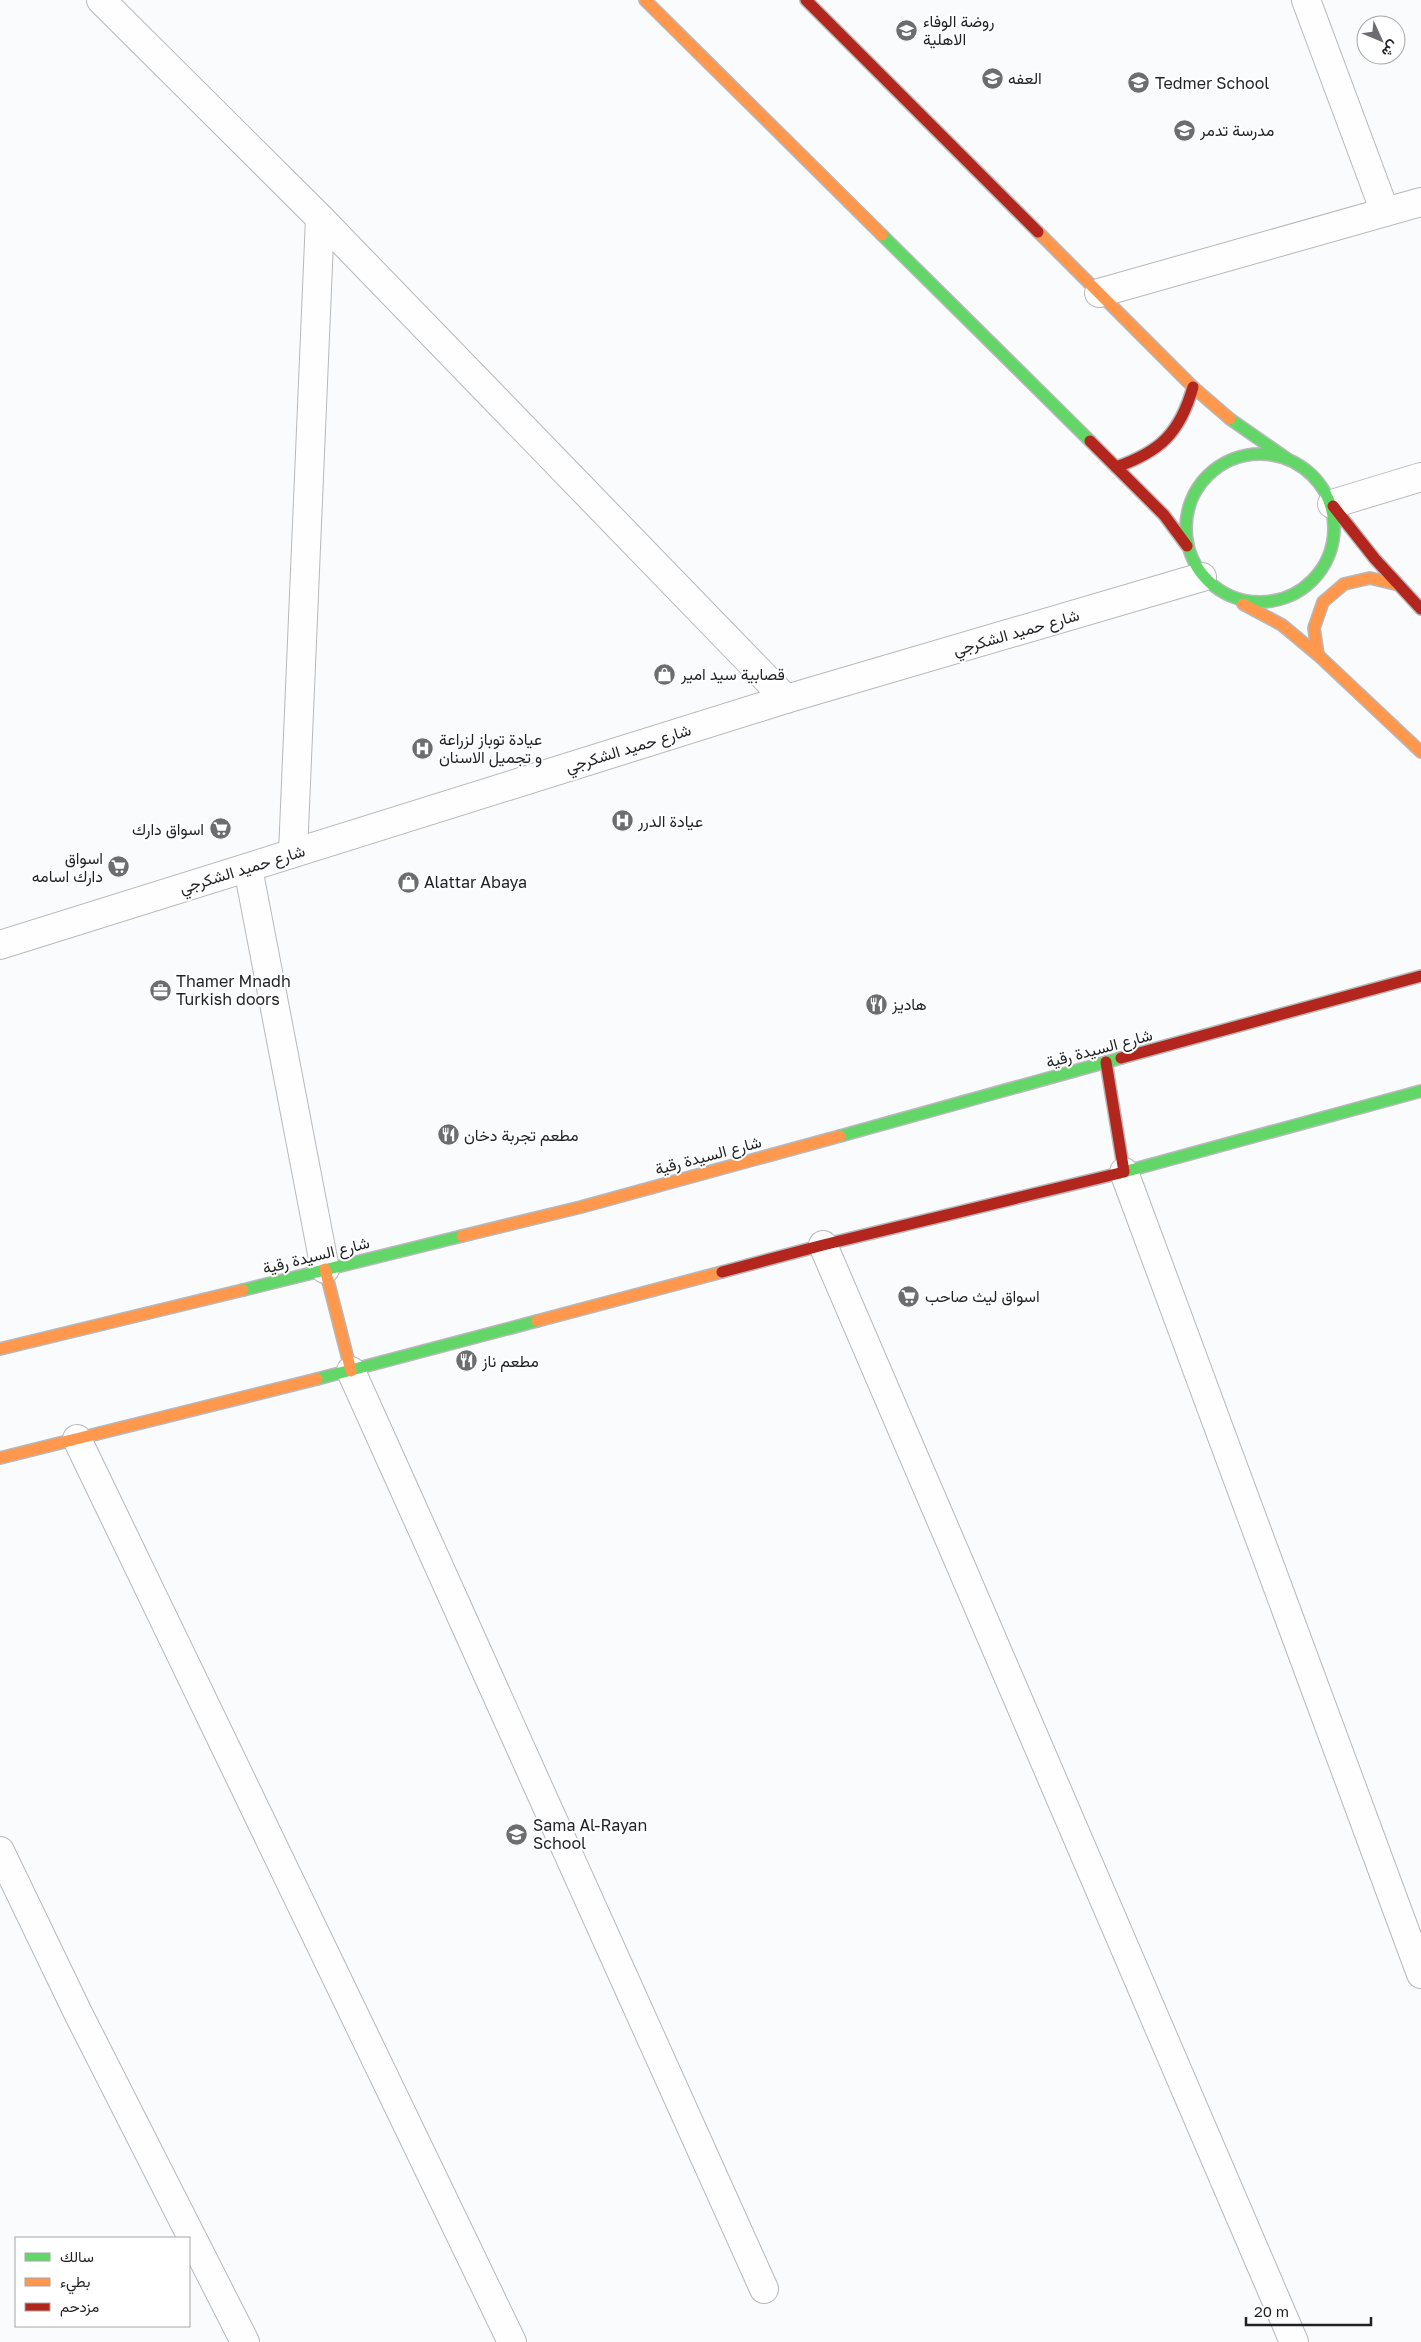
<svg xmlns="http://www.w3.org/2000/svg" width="1421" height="2342" font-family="'Golos Text',Vazirmatn,sans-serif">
<rect width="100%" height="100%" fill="#fafbfd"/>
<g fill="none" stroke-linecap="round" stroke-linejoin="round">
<defs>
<g id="street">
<path d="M101,0l219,218 466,481"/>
<path d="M1306,0l79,212"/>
<path d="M1099,293l322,-91"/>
<path d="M1332,504l89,-27"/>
<path d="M293,853l27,-635"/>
<path d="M248,868l77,401"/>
<path d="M0,945l786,-246 416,-122"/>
<path d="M1124,1172l297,802"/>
<path d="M823,1245l471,1097"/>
<path d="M351,1371l413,918"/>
<path d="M77,1439l435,903"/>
<path d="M0,1851l78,162 167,329"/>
</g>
<g id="fast">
<path d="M882,235l208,206"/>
<path d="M1230,419l56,39"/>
<circle cx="1260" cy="528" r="74"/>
<path d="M840,1136l281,-78"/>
<path d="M1120,1173l301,-82"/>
<path d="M243,1290l219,-54"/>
<path d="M317,1379l220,-58"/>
</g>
<g id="slow">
<path d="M645,0l237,235"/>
<path d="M1038,232l155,155 37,32"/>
<path d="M1243,604l39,21 36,30 103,97"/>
<path d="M1318,655l-4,-27 9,-26 21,-18 26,-6 25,6"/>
<path d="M462,1236l119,-29 259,-71"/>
<path d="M325,1269l26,102"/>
<path d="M537,1321l185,-49"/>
<path d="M0,1349l243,-59"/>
<path d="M0,1458l317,-79"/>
</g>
<g id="jam">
<path d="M806,0l232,232"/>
<path d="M1090,441l74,74 23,31"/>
<path d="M1116,467c44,-15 64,-34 77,-80"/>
<path d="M1333,506l42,53 46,50"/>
<path d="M1121,1058l300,-82"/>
<path d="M1106,1062l18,110"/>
<path d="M722,1272l101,-27 297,-72"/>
</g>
</defs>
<use href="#street" stroke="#b6b8ba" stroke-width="30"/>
<use href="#fast" stroke="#b6b8ba" stroke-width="14"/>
<use href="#slow" stroke="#b6b8ba" stroke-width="14"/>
<use href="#jam" stroke="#b6b8ba" stroke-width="14"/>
<use href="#street" stroke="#fefeff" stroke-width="28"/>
<use href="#fast" stroke="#63d668" stroke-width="11"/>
<use href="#slow" stroke="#ff974d" stroke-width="11"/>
<use href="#jam" stroke="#b3261e" stroke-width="11"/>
</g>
<defs>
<symbol id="school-disc" viewBox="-11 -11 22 22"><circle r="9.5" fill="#6c6d70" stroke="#fff"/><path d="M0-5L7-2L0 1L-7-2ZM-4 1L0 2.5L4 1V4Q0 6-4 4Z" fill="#fff"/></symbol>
<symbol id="shop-disc" viewBox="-11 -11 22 22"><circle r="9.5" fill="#6c6d70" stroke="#fff"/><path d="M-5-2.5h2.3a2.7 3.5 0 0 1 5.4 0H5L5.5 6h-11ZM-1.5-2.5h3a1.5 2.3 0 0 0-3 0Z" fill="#fff"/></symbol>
<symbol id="hospital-disc" viewBox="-11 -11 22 22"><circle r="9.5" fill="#6c6d70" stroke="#fff"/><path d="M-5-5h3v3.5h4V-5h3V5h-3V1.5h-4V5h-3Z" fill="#fff"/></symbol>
<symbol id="supermarket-disc" viewBox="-11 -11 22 22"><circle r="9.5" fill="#6c6d70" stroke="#fff"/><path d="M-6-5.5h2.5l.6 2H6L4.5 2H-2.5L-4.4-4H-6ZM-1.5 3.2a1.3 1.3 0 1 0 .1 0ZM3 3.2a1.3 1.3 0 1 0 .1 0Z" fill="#fff"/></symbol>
<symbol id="office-disc" viewBox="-11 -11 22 22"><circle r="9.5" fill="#6c6d70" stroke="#fff"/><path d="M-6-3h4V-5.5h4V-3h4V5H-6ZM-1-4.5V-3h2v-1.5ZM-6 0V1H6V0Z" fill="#fff"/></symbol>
<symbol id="restaurant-disc" viewBox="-11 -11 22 22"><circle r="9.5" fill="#6c6d70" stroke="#fff"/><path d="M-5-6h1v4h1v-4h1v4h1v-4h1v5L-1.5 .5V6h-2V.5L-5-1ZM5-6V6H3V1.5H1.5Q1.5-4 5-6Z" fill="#fff"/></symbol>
</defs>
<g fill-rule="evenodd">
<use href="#school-disc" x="894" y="18" width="25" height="25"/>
<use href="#school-disc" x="980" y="66" width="25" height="25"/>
<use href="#school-disc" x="1126" y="70" width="25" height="25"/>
<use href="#school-disc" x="1172" y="118" width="25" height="25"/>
<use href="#shop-disc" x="652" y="662" width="25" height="25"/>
<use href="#hospital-disc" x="410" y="736" width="25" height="25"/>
<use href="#hospital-disc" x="610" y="808" width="25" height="25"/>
<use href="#supermarket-disc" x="208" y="816" width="25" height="25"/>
<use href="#supermarket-disc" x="106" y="854" width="25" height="25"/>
<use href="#shop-disc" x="396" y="870" width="25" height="25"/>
<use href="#office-disc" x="148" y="978" width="25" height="25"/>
<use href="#restaurant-disc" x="864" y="992" width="25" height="25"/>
<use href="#restaurant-disc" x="436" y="1122" width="25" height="25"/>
<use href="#supermarket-disc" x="896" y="1284" width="25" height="25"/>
<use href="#restaurant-disc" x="454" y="1348" width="25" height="25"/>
<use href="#school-disc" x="504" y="1822" width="25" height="25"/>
</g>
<g text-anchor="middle" stroke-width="4" stroke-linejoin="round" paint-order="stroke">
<g font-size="16" fill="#1f2124" stroke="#fff" text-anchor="start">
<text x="923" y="27">روضة الوفاء<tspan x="923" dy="18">الاهلية</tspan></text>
<text x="1008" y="84">العفه</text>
<text x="1155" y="89">Tedmer School</text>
<text x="1200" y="136">مدرسة تدمر</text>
<text x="681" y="680">قصابية سيد امير</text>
<text x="439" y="745">عيادة توباز لزراعة<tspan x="439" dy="18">و تجميل الاسنان</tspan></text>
<text x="638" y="827">عيادة الدرر</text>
<text x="204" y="835" text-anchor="end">اسواق دارك</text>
<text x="103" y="864" text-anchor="end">اسواق<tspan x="103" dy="18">دارك اسامه</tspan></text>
<text x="424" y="888">Alattar Abaya</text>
<text x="176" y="987">Thamer Mnadh<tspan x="176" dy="18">Turkish doors</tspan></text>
<text x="892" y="1010">هاديز</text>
<text x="464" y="1141">مطعم تجربة دخان</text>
<text x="925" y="1302">اسواق ليث صاحب</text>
<text x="482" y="1367">مطعم ناز</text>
<text x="533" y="1831">Sama Al-Rayan<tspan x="533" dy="18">School</tspan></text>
</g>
<g font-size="16" fill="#1f2124" stroke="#fff">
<text transform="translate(1016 632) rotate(-16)" y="6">شارع حميد الشكرجي</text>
<text transform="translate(628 748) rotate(-17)" y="6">شارع حميد الشكرجي</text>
<text transform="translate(242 869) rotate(-17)" y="6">شارع حميد الشكرجي</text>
<text transform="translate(1099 1048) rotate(-15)" y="6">شارع السيدة رقية</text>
<text transform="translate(708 1155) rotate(-15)" y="6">شارع السيدة رقية</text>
<text transform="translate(316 1255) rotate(-14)" y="6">شارع السيدة رقية</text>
</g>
</g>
<rect x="15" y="2237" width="175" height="90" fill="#ffffff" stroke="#a5a6a7"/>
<rect x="25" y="2253" width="25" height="8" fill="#63d668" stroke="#a5a6a7"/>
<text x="60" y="2262" font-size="15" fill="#1f2124">سالك</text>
<rect x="25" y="2278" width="25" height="8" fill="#ff974d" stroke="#a5a6a7"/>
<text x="60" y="2287" font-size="15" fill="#1f2124">بطيء</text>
<rect x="25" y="2303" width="25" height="8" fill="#b3261e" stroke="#a5a6a7"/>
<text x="60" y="2312" font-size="15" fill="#1f2124">مزدحم</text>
<g transform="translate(1381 40) rotate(134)"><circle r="24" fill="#ffffff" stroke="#a5a6a7"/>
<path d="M0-4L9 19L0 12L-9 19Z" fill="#6c6d70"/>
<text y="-8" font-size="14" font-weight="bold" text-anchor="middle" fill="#1f2124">ش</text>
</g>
<path d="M1246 2317v8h125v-8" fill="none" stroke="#1f2124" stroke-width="2.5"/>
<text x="1254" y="2317" font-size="15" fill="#1f2124" stroke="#ffffff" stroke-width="4" paint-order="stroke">20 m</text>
</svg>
